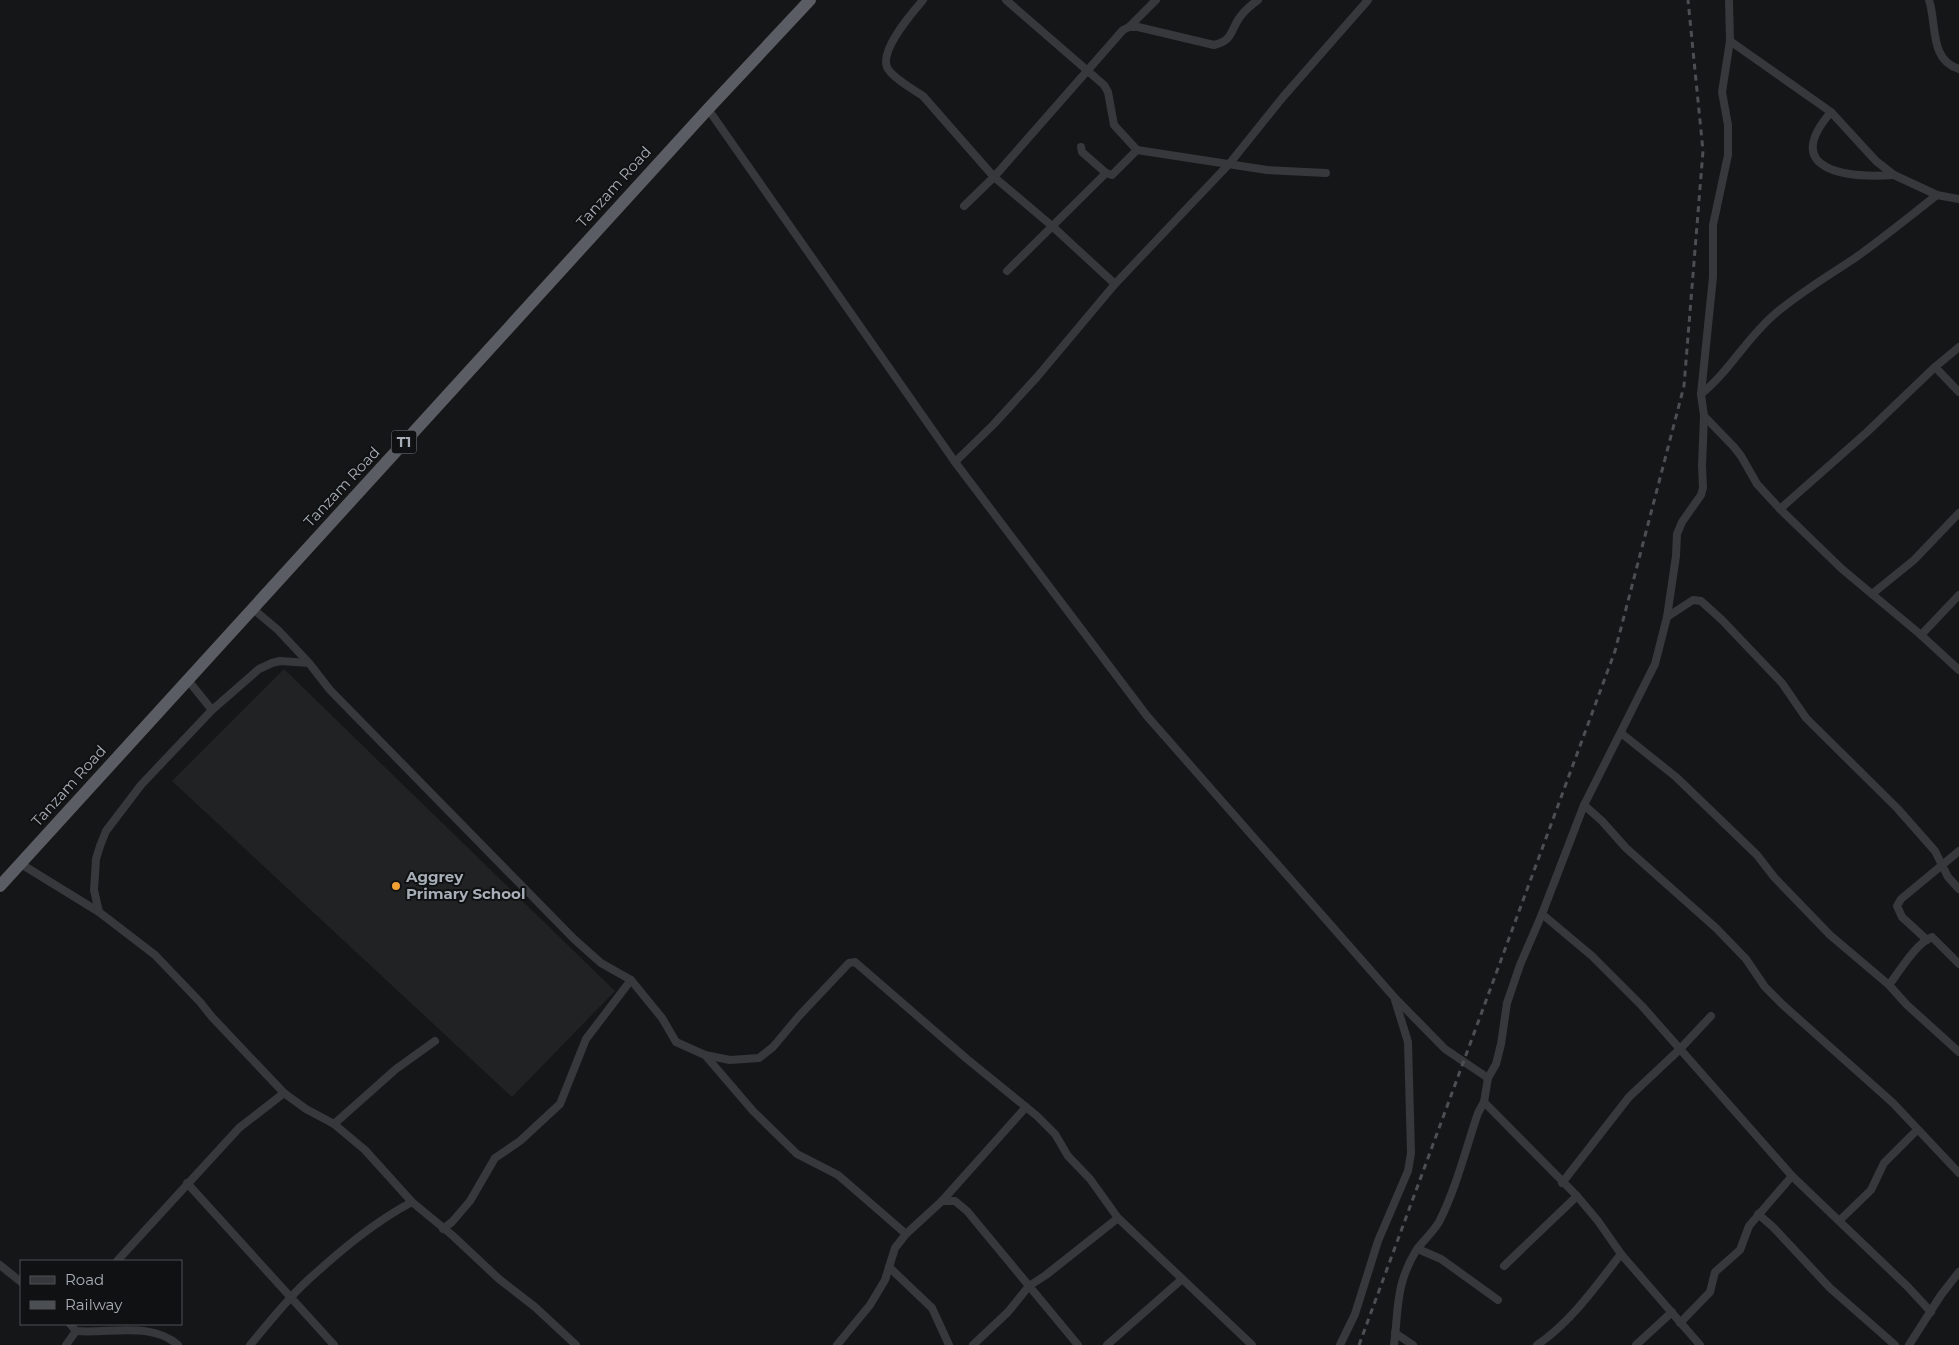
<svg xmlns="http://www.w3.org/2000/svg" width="1959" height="1345" font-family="Montserrat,sans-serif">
<rect width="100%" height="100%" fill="#151617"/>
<path fill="#212224" d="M284,669l331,322 -103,106 -340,-316z"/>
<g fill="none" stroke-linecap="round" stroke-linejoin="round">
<g stroke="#36383c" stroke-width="8">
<path d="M923,0c-11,13 -43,49 -36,67 3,9 27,23 36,29l71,81 58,49 63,58"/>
<path d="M1006,0l98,85 4,7 6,33 23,25 130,20 59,3"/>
<path d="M1929,0c8,24 0,60 30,69"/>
<path d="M1129,27l27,-27"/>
<path d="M1730,41l101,71 45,49 18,14 43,20 22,4"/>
<path d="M708,109l247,353 192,254 247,281 51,52 43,29"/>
<path d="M1831,112c-52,60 19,66 63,63"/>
<path d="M1081,147l1,5 24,21 6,2 25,-25"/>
<path d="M964,206l30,-29 129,-147 6,-3h9l76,18c20,-5 16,-15 26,-28 5,-7 11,-12 18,-17"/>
<path d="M1007,271l99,-98"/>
<path d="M1935,367l24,25"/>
<path d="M1701,394c29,-23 46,-57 75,-81 25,-21 52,-37 79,-55 28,-20 55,-42 82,-63"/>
<path d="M1704,416l30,31 7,9 16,28 23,25 62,60 79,66 38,35"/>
<path d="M955,462l38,-37 44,-48 78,-93 115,-121 53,-66 85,-97"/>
<path d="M1780,509l86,-76 69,-66 24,-20"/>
<path d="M1872,594l42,-34 45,-47"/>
<path d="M252,608l26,22 31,33"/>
<path d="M1667,617l26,-17 8,1 21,19 60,63 24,35 91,90 38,43 13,26 11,12"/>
<path d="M1921,635l38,-40"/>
<path d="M187,679l25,31"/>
<path d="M1621,733l55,44 81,78 17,22 56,58 59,50 18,20 52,47"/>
<path d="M1584,805l18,16 24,27 90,80 30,31 19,28 18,18 110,98 66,70"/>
<path d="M21,864l78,48"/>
<path d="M1542,914l50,42 50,50 150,170 116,111 23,25"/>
<path d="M1927,940l-25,-23 -5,-11 4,-7 58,-48"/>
<path d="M1889,985c10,-13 27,-42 43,-48l27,27"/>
<path d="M705,1055l48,56 44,43 41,21 68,59"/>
<path d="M1484,1102l93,94 21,25 23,33 79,91"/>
<path d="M334,1124l62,-55 39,-28"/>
<path d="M187,1183l147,162"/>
<path d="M1562,1183l67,-86 51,-48 31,-33"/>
<path d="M942,1201h13l12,10 111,134"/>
<path d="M1758,1214l15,13 57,61 65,57"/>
<path d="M1839,1221l32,-31 13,-27 33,-33"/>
<path d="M443,1229l9,-7 18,-21 25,-43 25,-17 40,-37 26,-65 45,-59"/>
<path d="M1418,1249l23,10 57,41"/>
<path d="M117,1261l122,-133 45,-35"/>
<path d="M0,1265l21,17"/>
<path d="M1504,1266l73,-70"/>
<path d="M889,1267l43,41 17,37"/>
<path d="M1680,1323l30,-31 5,-20 25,-22 9,-24 43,-50"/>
<path d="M70,1324l6,7c33,3 75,-10 102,14"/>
<path d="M1395,1333l18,12"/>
<path d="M66,1345l10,-14"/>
<path d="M250,1345c18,-21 38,-47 58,-65 32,-29 66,-58 104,-78"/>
<path d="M576,1345l-41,-38 -36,-28 -47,-44 -40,-33 -47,-52 -31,-26 -28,-15 -22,-16 -72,-76 -12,-15 -45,-47 -56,-43 -5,-22 2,-31 4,-13 6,-15 35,-46 71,-75 47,-41 13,-6 8,-2 29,2 21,27 244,249 27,24 30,17 31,38 14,24 29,13 25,5 29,-2 14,-11 26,-31 50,-53 6,-1 112,97 70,57 18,18 13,22 22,23 28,39 134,127"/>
<path d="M837,1345l33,-40 15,-25 10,-32 11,-14 36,-33 84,-94"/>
<path d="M973,1345l35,-33 21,-26 17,-11 72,-57"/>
<path d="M1107,1345l74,-65"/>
<path d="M1340,1345l15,-31 23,-73 30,-70 3,-18 -3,-111 -13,-42"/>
<path d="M1394,1345c5,-39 1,-60 23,-96 7,-9 16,-17 22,-27 17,-33 27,-74 39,-109l6,-11 4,-24 8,-14 5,-20 6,-41 13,-38 22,-51 42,-109 71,-141 12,-47 9,-61 1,-22 5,-12 19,-27 2,-7 -1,-22 2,-50 -3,-22 12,-117v-52l15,-70v-30l-6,-33 8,-51 -1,-41"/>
<path d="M1537,1345c35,-24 58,-58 84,-91"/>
<path d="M1636,1345l36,-33"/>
<path d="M1909,1345l32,-50 18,-23"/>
</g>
<path stroke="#5a5e64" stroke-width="12" d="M0,886l708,-777 102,-109"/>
<path stroke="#4b4e53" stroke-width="3" stroke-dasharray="6 5" stroke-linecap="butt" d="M1359,1345l256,-694 69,-265 19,-235 -15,-151"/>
</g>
<circle fill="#f09f35" stroke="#101112" stroke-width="2" cx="396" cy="886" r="5"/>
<g text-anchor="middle" stroke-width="4" stroke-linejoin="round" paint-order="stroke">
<rect fill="#101112" stroke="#7a7f86" stroke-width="1" x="391.5" y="430.5" width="25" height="23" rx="4"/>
<g font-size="14" font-weight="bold" fill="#a7aeb7">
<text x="404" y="447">T1</text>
</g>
<g font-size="15" fill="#a7aeb7" stroke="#101112">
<text transform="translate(614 187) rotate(-48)" y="5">Tanzam Road</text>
<text transform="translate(342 487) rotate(-47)" y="5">Tanzam Road</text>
<text transform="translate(69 786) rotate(-48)" y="5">Tanzam Road</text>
</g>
<g font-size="15" font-weight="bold" fill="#a7aeb7" stroke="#101112" text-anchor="start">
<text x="406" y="882">Aggrey<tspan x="406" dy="17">Primary School</tspan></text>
</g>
</g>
<rect x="20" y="1260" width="162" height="65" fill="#101112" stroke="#4c5054"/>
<rect x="30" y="1276" width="25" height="8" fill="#36383c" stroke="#4c5054"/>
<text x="65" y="1285" font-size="15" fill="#a7aeb7">Road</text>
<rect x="30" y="1301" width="25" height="8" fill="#4b4e53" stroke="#4c5054"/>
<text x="65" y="1310" font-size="15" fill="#a7aeb7">Railway</text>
</svg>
